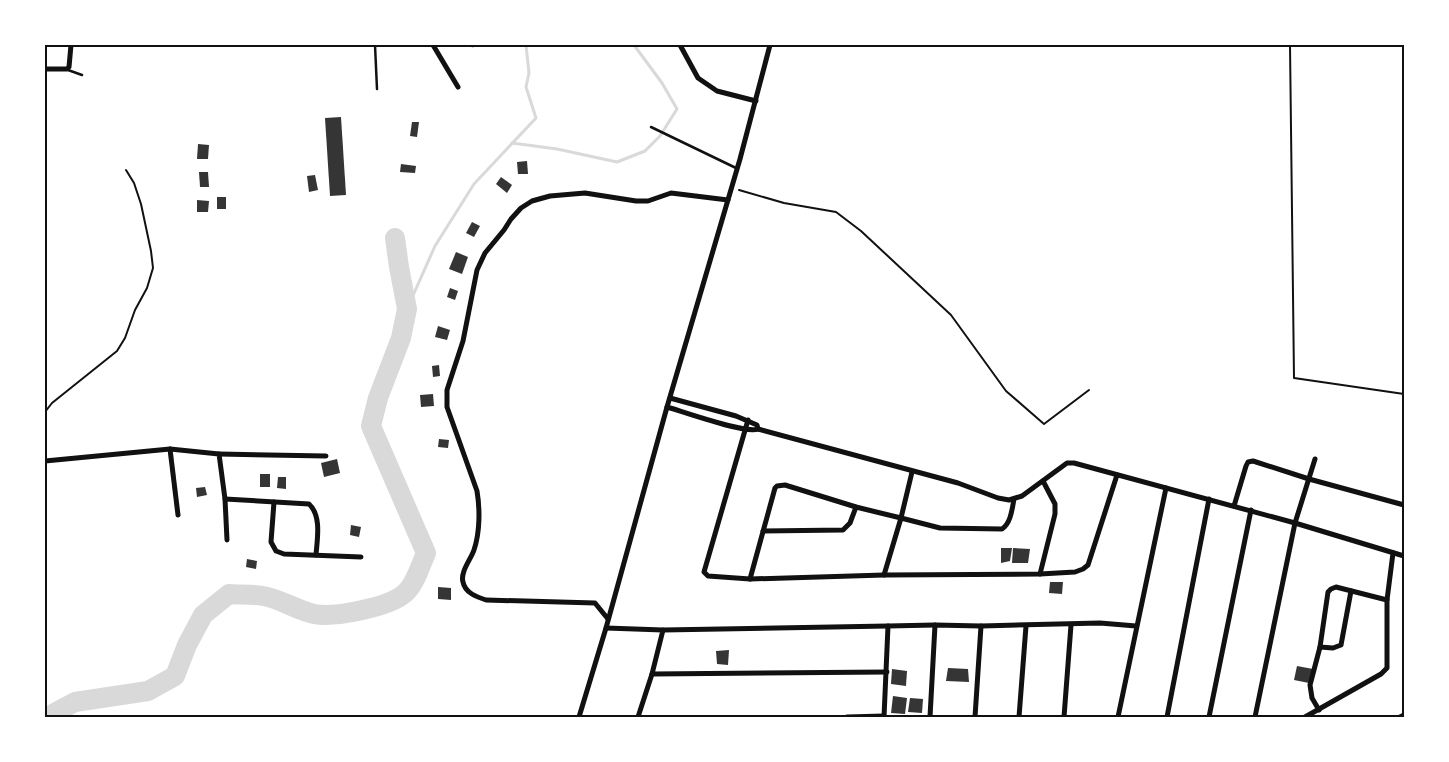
<svg xmlns="http://www.w3.org/2000/svg" width="1449" height="762" font-family="Barlow,sans-serif">
<rect width="100%" height="100%" fill="#fff"/>
<g fill="none" stroke-linecap="round" stroke-linejoin="round">
<g stroke="#d9d9d9" stroke-width="3">
<path d="M512,143l45,6 60,13 28,-11 15,-15 17,-27 -15,-26 -28,-38"/>
<path d="M407,309l28,-63 39,-62 62,-66 -10,-31 3,-14 -3,-28"/>
</g>
<path stroke="#d9d9d9" stroke-width="20" d="M47,717l28,-15 73,-11 27,-15 12,-31 16,-30 26,-21c11,1 23,0 34,2 18,3 33,14 51,18 20,4 76,-7 91,-21 10,-8 16,-29 21,-40l-55,-127 7,-28 23,-60 6,-29 -8,-42 -4,-29"/>
</g>
<g fill="#353535">
<path d="M341,117l5,78 -16,1 -5,-78z"/>
<path d="M412,122h7l-2,15 -7,-1z"/>
<path d="M198,144l11,1 -1,14h-11z"/>
<path d="M527,161l1,13h-10l-1,-12z"/>
<path d="M401,164l15,2 -1,7 -15,-1z"/>
<path d="M199,172h9l1,15h-9z"/>
<path d="M315,175l3,15 -9,2 -2,-16z"/>
<path d="M501,177l11,8 -5,8 -11,-9z"/>
<rect x="217" y="197" width="9" height="12"/>
<path d="M197,200l12,1 -1,11h-11z"/>
<path d="M472,222l8,4 -6,11 -8,-4z"/>
<path d="M456,252l12,5 -6,17 -13,-5z"/>
<path d="M450,288l8,3 -3,9 -8,-3z"/>
<path d="M438,326l12,4 -3,10 -12,-3z"/>
<path d="M439,365l1,11 -7,1 -1,-11z"/>
<path d="M433,394l1,12 -13,1 -1,-12z"/>
<path d="M439,439l10,1 -1,8 -10,-1z"/>
<path d="M337,459l3,14 -16,4 -3,-14z"/>
<rect x="260" y="474" width="10" height="13"/>
<path d="M278,477h8v12l-9,-1z"/>
<path d="M205,487l2,8 -10,2 -1,-9z"/>
<path d="M351,525l10,2 -2,10 -9,-2z"/>
<path d="M1001,548h11l-2,13 -9,2z"/>
<path d="M1013,548l17,1 -2,14h-16z"/>
<path d="M247,559l10,2 -1,8 -10,-2z"/>
<path d="M1050,582h13l-1,12 -13,-1z"/>
<path d="M438,587l13,1v12l-13,-1z"/>
<path d="M729,650l-1,15 -11,-1 -1,-13z"/>
<path d="M1297,666l16,3 -4,14 -15,-3z"/>
<path d="M948,668l20,1 1,13 -23,-1z"/>
<path d="M892,669l15,2 -1,15 -15,-2z"/>
<path d="M893,696l14,2 -2,16 -14,-1z"/>
<path d="M910,698l13,1 -1,14 -14,-1z"/>
</g>
<g fill="none" stroke-linecap="round" stroke-linejoin="round">
<g stroke="#111" stroke-width="2">
<path d="M1290,45l4,333 110,16"/>
<path d="M739,190l45,13 52,9 25,19 90,84 55,76 38,33 45,-34"/>
<path d="M45,412l7,-9 65,-52 8,-13 10,-28 12,-22 6,-20 -2,-17 -10,-47 -7,-21 -8,-13"/>
</g>
<g stroke="#111" stroke-width="2.5">
<path d="M375,45l2,44"/>
<path d="M466,45l7,1"/>
<path d="M68,70l14,5"/>
<path d="M651,127l85,41"/>
</g>
<g stroke="#111" stroke-width="5">
<path d="M433,45l25,42"/>
<path d="M680,45l18,33 19,13 39,10"/>
<path d="M45,69h22l2,-2 2,-22"/>
<path d="M670,398l66,18 21,9 1,4"/>
<path d="M667,407c17,5 78,27 91,22l200,54 40,15 11,2 13,-4 45,-33h7l221,60 109,33"/>
<path d="M748,420l-44,152 4,4 42,3 134,-4 156,-1 35,-2 8,-3 5,-4 29,-90"/>
<path d="M170,449l8,66"/>
<path d="M219,454l107,2"/>
<path d="M45,461l125,-12 49,5 6,45 2,41"/>
<path d="M225,499l84,5c13,12 8,36 7,51"/>
<path d="M274,502l-3,40 5,9 8,3 77,3"/>
<path d="M1234,506l12,-40 2,-4 5,-1 56,18 95,26"/>
<path d="M763,531l80,-1 7,-7 6,-16"/>
<path d="M1040,574l15,-60v-10l-12,-23"/>
<path d="M884,575l17,-57 39,10 62,1c9,-6 10,-20 12,-30"/>
<path d="M750,579l25,-91 2,-2 8,-1 71,22 45,11 11,-46"/>
<path d="M608,619l-13,-16 -109,-3c-9,-3 -21,-7 -23,-18 -3,-10 8,-23 11,-32 6,-18 6,-41 3,-59l-30,-84v-17l16,-49 14,-71 8,-17 19,-23 7,-11 10,-11 11,-7 18,-5 35,-3 51,8h12l23,-8 57,7"/>
<path d="M606,628l57,2 -11,44 235,-2"/>
<path d="M663,630l225,-4"/>
<path d="M1320,647l13,1 8,-3 10,-54"/>
<path d="M1319,710l-7,-12 -2,-13 10,-38 8,-55 3,-3 5,-2 51,13"/>
<path d="M579,717l27,-89 61,-221 73,-248 30,-114"/>
<path d="M638,717l14,-43"/>
<path d="M847,717l37,-1"/>
<path d="M884,717l4,-91 47,-1"/>
<path d="M930,717l5,-92 46,1 119,-3 36,3"/>
<path d="M975,717l6,-91"/>
<path d="M1019,717l7,-91"/>
<path d="M1064,717l7,-92"/>
<path d="M1118,717l48,-229"/>
<path d="M1167,717l42,-218"/>
<path d="M1209,717l42,-207"/>
<path d="M1255,717l40,-194 20,-64"/>
<path d="M1305,717l76,-43 6,-6v-68l6,-47"/>
<path d="M1400,717l4,-2"/>
</g>
</g>
<rect width="1449" height="762" fill="none" stroke="#ffffff" stroke-width="92"/>
<rect x="46" y="46" width="1357" height="670" fill="none" stroke="#111" stroke-width="2"/>
</svg>
